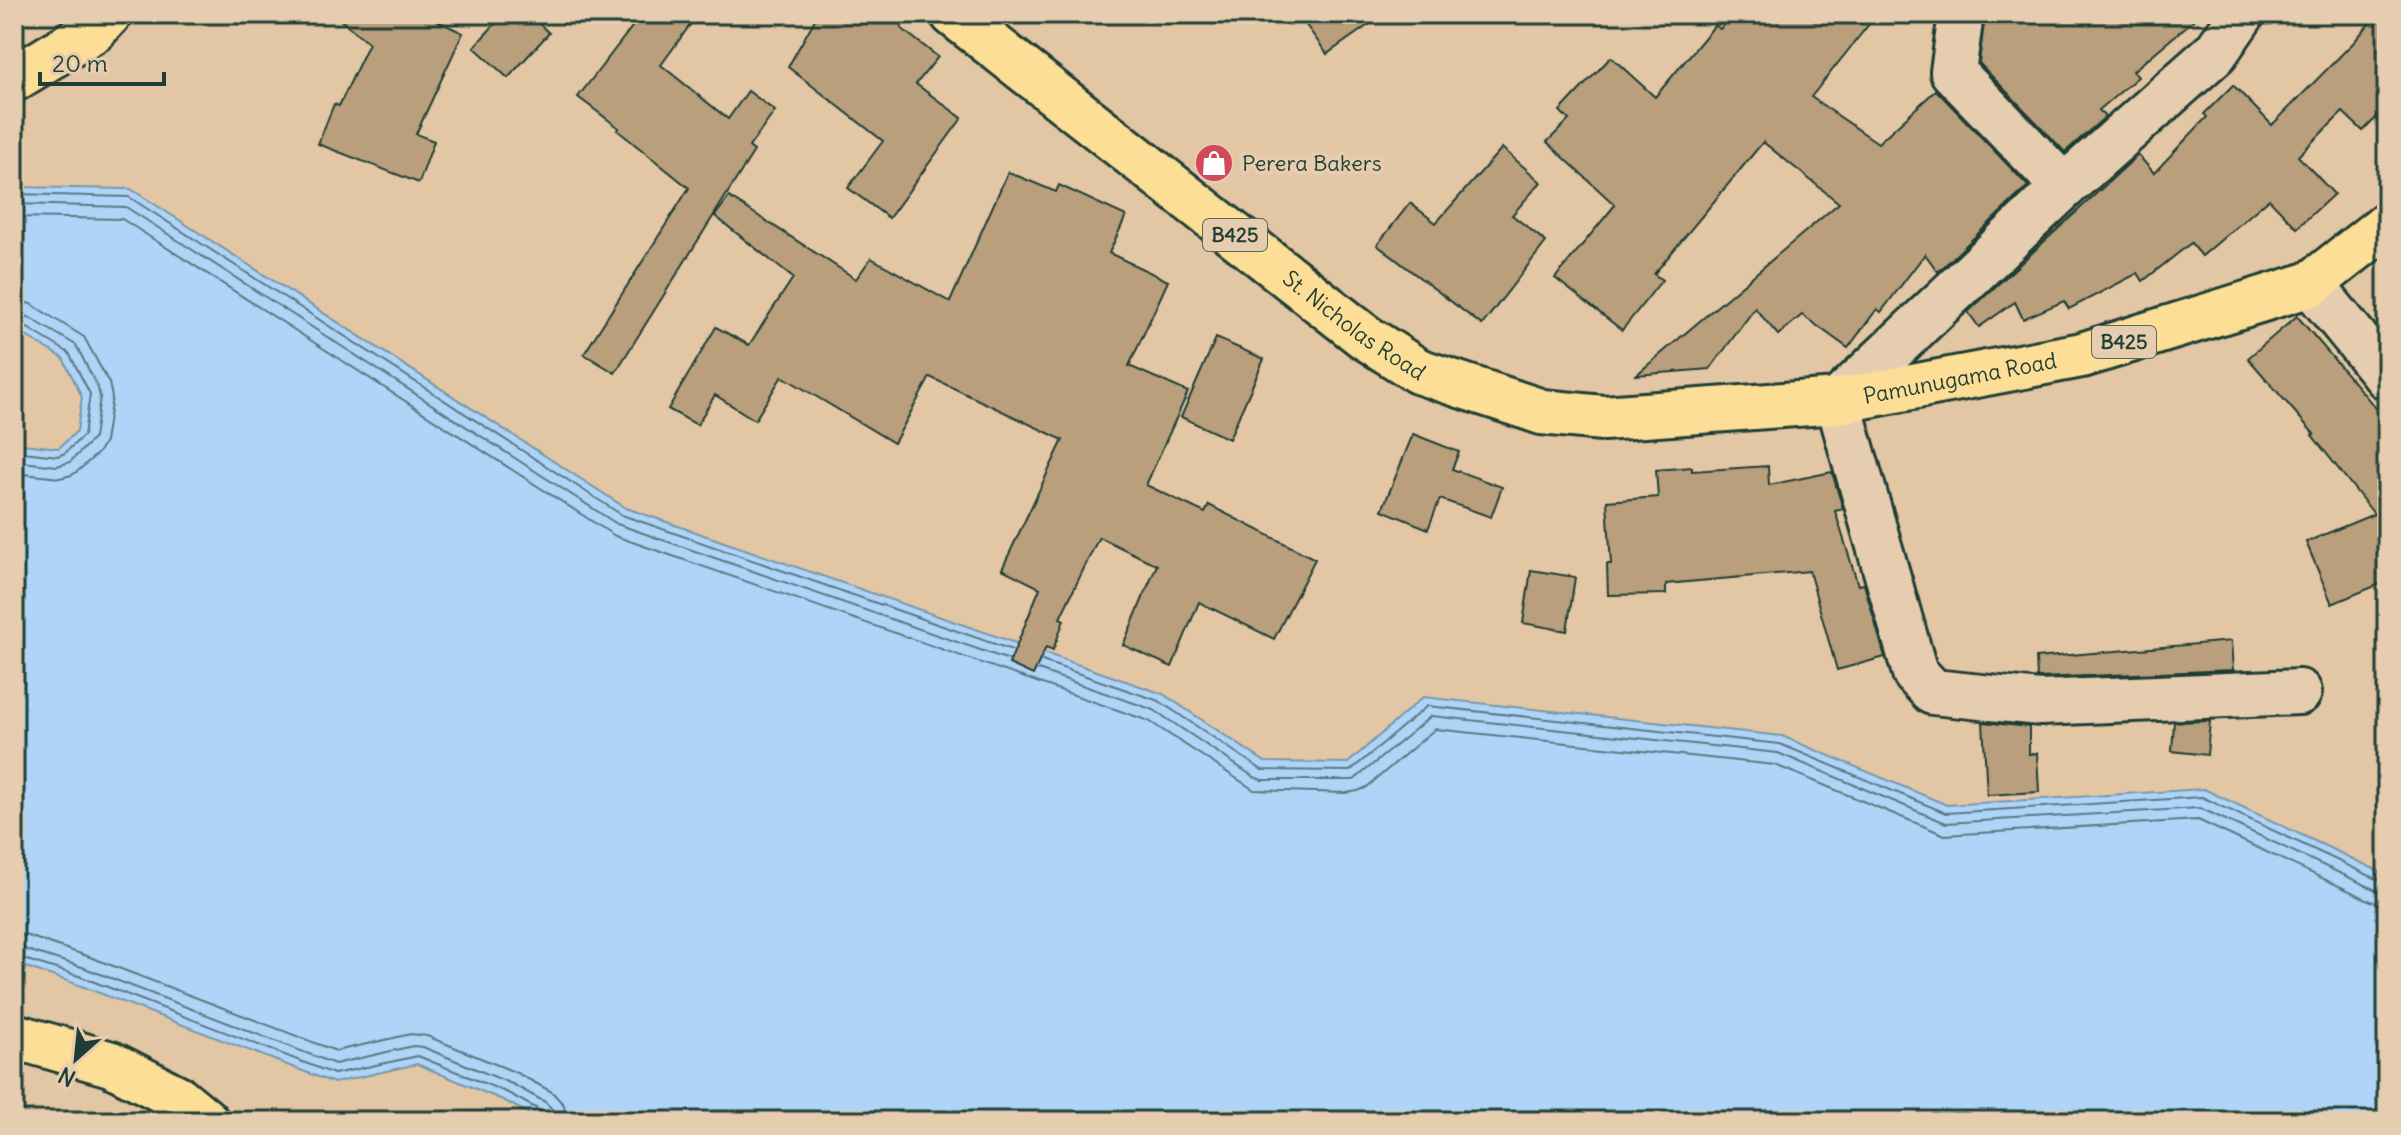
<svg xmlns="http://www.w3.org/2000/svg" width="2401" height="1135" font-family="Delius,sans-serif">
<rect width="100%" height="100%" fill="#e3c6a4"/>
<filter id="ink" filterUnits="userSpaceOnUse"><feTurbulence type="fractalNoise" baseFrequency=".0125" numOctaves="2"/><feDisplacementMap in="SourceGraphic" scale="16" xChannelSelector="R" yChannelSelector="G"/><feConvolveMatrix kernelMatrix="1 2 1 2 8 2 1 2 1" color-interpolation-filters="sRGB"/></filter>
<g filter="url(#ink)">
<path fill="#afd4f8" stroke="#7598aa" stroke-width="2" d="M14,187l117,2 495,319 537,186 102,68 83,1 75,-66 359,39 165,69 257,-16 183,86v246h-1844l-38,-20 -88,-37 -83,19 -258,-99 -62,-21v-520l45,5 18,-17 5,-34 -19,-39 -49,-29z"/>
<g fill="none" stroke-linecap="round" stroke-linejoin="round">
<g stroke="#597982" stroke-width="2">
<path d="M14,194l115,3 493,318 390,135"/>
<path d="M14,204l112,3 491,317 392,136"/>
<path d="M14,217l108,2 493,317 534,185 105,69 92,3 12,-2 9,-4 68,-58 340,36 170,70 253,-15 173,81 16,3"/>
<path d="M14,300l17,4 53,33 25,46 3,14 -7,45 -7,11 -19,17 -7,5 -12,3 -46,-5"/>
<path d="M14,312l11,3 51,30 22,43 2,9 -6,41 -24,24 -13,4 -43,-5"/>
<path d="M14,323l7,1 48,29 21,41 -6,41 -19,18 -7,3 -44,-5"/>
<path d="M1042,661l117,40 103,69 88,1 77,-65 353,38 166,69 256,-16 179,84 6,1"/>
<path d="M1038,670l116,40 100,67 8,3h92l77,-64 347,37 168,70 254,-15 176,82 11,2"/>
<path d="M14,934l11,1 62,21 249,95 75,-17 16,2 90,37 35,19 12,13 3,16"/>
<path d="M14,946l68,21 253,97 78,-18 10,1 89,37 33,18 8,8 2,11"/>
<path d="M14,956l65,20 255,98 84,-18 90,37 33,18 4,10"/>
</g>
</g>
<g fill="#b99f7c" stroke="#1f3d34" stroke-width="2">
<path d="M333,14h90l40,19 -47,101 18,7 -15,42 -101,-39 16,-40 5,2 30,-63z"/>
<path d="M504,14h25l20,19 -41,45 -34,-31z"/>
<path d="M642,14h56l-37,51 67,54 20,-28 27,20 -26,36 5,4 -139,222 -31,-19 105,-166 -72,-58 2,-2 -41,-31z"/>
<path d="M818,14h91l-8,14 37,29 -22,27 46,34 -73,100 -41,-30 35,-47 -95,-74z"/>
<path d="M1298,14h86l-57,40z"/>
<path d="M1732,14h145l-66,83 67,46 58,-53 92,96 -90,86 -13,-18 -44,58 -4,-3 -29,39 -46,-33 -24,20 -23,-27 -45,61 -74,6 203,-172 -76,-61 -109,132 8,6 -40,50 -67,-52 60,-73 -68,-63 22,-22 -9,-9 51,-54 44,40 60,-72 5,4z"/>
<path d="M1985,14h216l-68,57 5,6 -39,33 6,7 -40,35 -86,-89z"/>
<path d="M2377,14h10v93l-24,24 -20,-19 -45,44 36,38 -37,34 -28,-29 -67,57 -11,-13 -48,38 -5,-8 -69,36 -5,-8 -41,18 -8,-17 -36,25 -11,-15 170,-157 16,18 53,-56 -3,-3 29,-29 39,40 83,-84z"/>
<path d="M1502,148l39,34 -29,33 34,27 -64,83 -105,-80 33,-42 26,20z"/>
<path d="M1008,172l48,20 3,-7 67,31 -17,37 59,28 -39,85 59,26 -42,93 59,28 4,-8 106,54 -41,80 -75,-37 -27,65 -49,-22 34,-80 -58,-28 -39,81 4,2 -11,30 -7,-3 -13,28 -24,-11 31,-76 -38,-19 61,-129 -133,-63 -36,66 -112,-67 -27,44 -40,-25 -18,30 -29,-16 48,-82 33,18 44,-67 -78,-62 14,-19 127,82 15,-21 79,44z"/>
<path d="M2297,316l90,105v160l-55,23 -26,-62 68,-28 -62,-79 2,-1 -66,-76z"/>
<path d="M1216,338l48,21 -35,80 -48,-22z"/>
<path d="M1413,434l46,18 -7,17 50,18 -11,30 -51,-18 -12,30 -46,-19z"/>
<path d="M1768,466l1,19 63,-13 11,37 -8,2 23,74 6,-1 21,73 -48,13 -28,-99 -143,13v10l-58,1 -1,-31h4l-4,-63 51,-4 -2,-27 36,-3v4z"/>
<path d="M1531,570l44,7 -8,54 -44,-8z"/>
<path d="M2231,641l2,29 -196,8 -1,-20z"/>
<path d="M2210,721l-3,34 -35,-4 2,-29z"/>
<path d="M1983,722l46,5v27l8,-1 2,39 -52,3z"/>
</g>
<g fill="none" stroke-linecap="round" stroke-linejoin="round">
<defs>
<g id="minor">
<path d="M1961,14l-8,58 111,115 -226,214 77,272 18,19 107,11 259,-11"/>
<path d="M2064,187l152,-135 26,-38"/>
<path d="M2311,284l76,93"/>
</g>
<g id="major">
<path id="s1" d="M953,14l412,323 53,34 124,41 61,6 235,-17 244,-46 229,-71 76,-60"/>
<path d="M14,79l80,-49 15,-16"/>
<path d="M14,1036l97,28 67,34 28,23"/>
</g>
</defs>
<use href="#minor" stroke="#1f3d34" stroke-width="50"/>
<use href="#major" stroke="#1f3d34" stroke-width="50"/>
<use href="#minor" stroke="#e7cdaf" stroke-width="44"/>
<use href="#major" stroke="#fcde96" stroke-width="44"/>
</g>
</g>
<defs>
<symbol id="shop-disc" viewBox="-11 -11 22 22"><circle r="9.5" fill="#d1495b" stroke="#e7cdaf"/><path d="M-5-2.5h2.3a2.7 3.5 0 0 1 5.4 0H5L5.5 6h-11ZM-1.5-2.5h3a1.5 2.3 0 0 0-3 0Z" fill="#fff"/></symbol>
</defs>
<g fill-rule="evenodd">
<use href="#shop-disc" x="1192" y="141" width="44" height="44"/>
</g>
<g text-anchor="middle" stroke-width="8" stroke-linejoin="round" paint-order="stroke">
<g fill="#e7cdaf" stroke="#5b6859" stroke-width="2">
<rect x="1203" y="219" width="64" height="32" rx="6"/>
<rect x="2092" y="326" width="64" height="32" rx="6"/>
</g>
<g font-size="20" font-weight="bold" fill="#1f3d34">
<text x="1235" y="242">B425</text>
<text x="2124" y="349">B425</text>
</g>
<g font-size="22" fill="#1f3d34" stroke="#e7cdaf" text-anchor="start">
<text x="1242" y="171">Perera Bakers</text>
</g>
<g font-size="22" fill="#1f3d34" stroke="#e7cdaf">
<text dy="8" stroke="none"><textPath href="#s1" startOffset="508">St. Nicholas Road</textPath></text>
<text dy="8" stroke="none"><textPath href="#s1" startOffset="1138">Pamunugama Road</textPath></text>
</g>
</g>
<rect width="2401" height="1135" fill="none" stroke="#e7cdaf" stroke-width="48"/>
<rect x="24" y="24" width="2353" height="1087" fill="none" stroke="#1f3d34" stroke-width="3" filter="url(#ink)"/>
<g transform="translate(76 1059) rotate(207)" stroke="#e7cdaf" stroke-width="6" paint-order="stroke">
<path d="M0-6L14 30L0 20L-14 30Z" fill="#1f3d34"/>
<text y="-12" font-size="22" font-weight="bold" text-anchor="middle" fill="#1f3d34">N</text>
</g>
<path d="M40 72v12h124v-12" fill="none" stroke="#1f3d34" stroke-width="4"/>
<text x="52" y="72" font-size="24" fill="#1f3d34" stroke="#e7cdaf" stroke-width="6" paint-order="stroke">20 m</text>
</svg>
